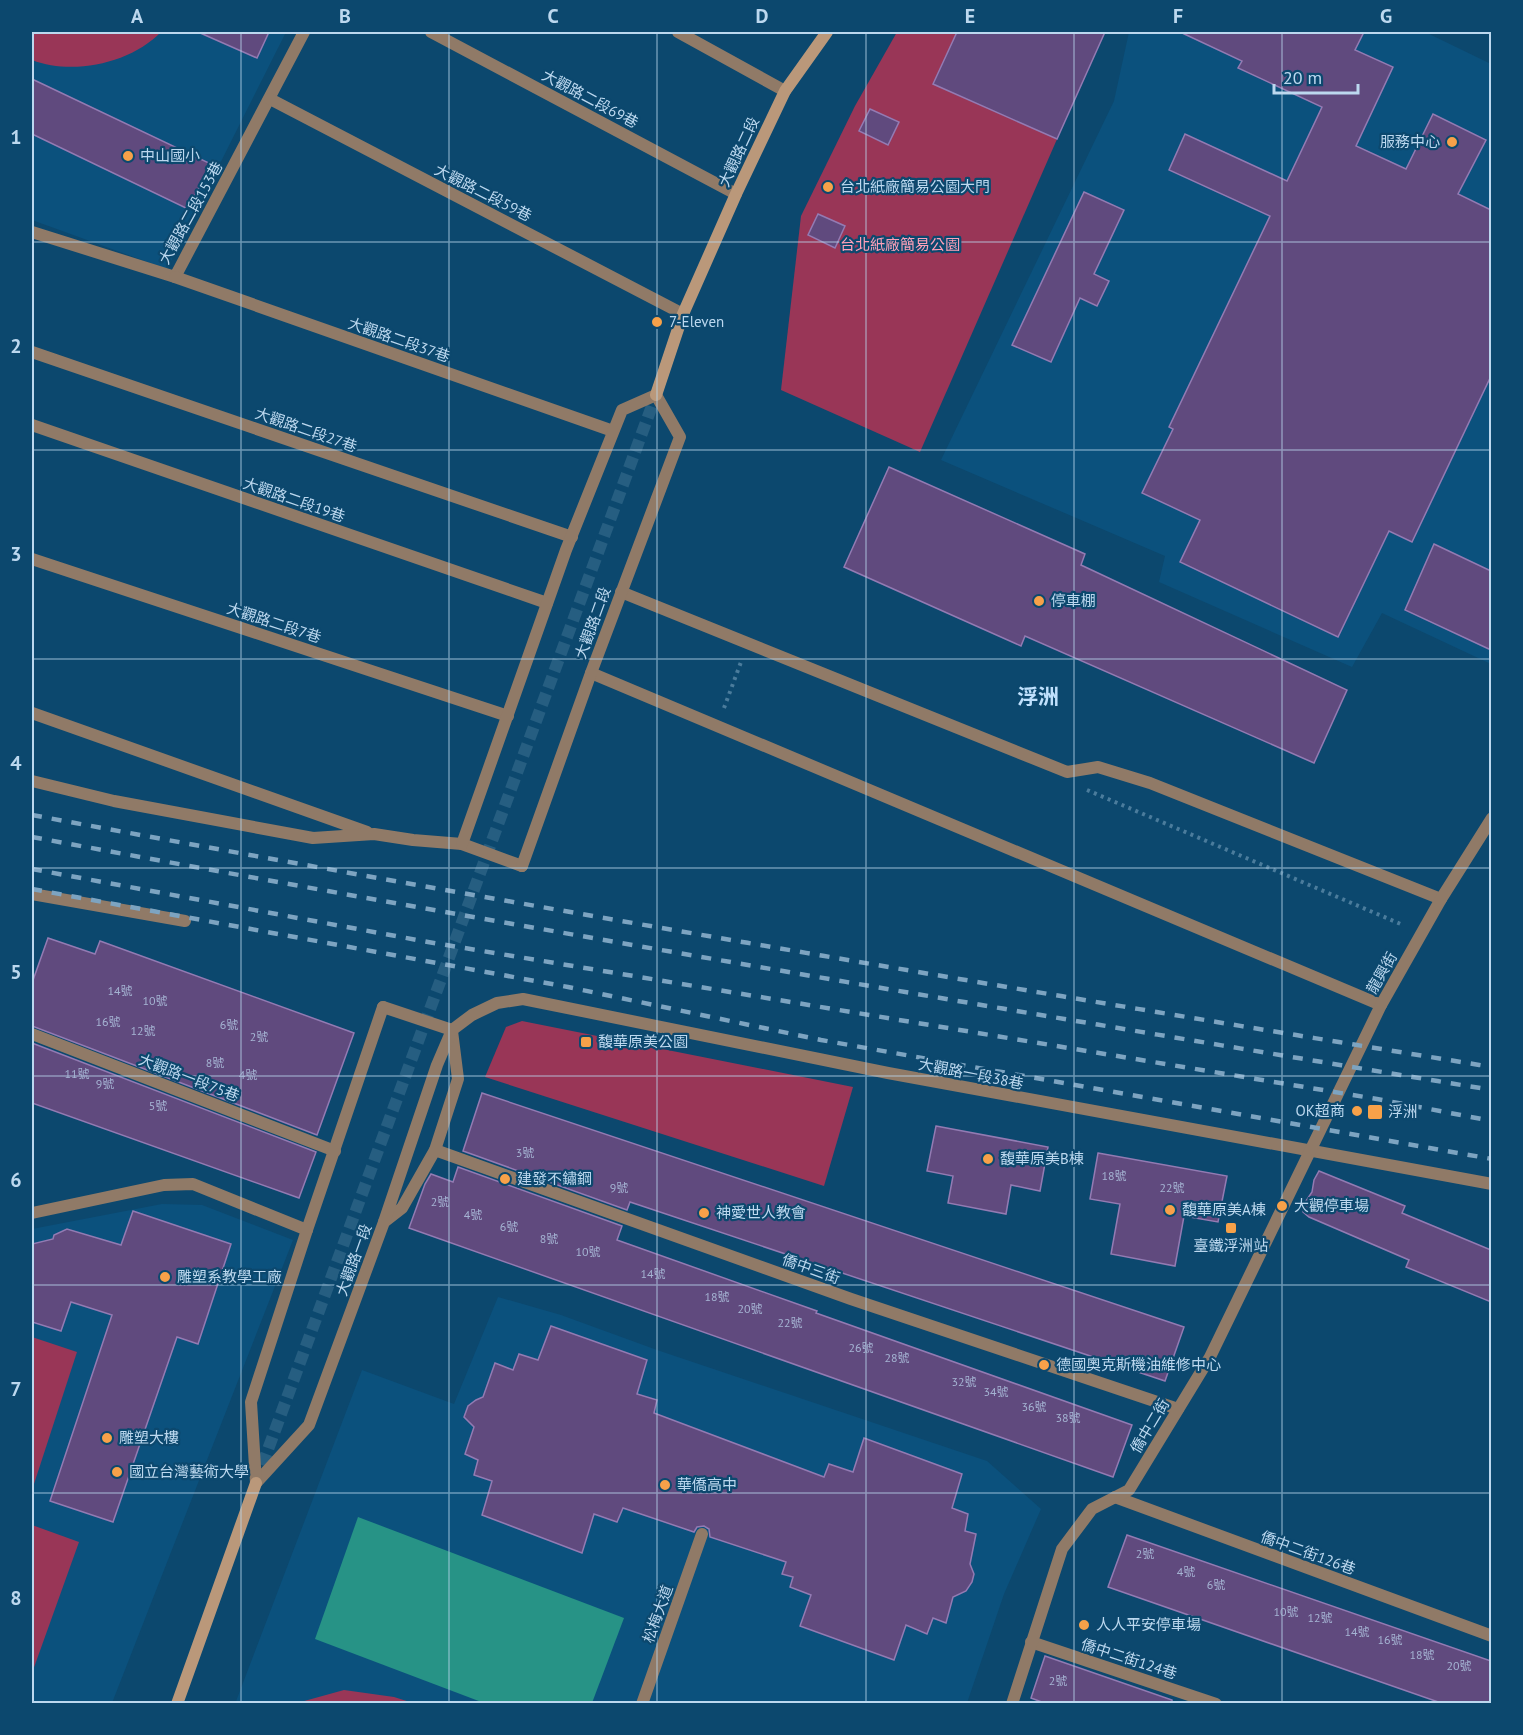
<svg xmlns="http://www.w3.org/2000/svg" width="1523" height="1735" font-family="'PT Sans','Noto Sans TC',sans-serif">
<rect width="100%" height="100%" fill="#0c486e"/>
<g fill="#0b517d">
<path d="M32,32h254l-119,237 -135,-49z"/>
<path d="M1129,32h296l66,32v600l-109,-51 -30,54 -193,-85 6,-26 -224,-96 173,-359z"/>
<path d="M162,1204l40,1 91,35 -181,463 -80,1v-475z"/>
<path d="M498,1297l63,18 96,35 330,111 54,48 -37,85 -37,109 -732,1 127,-334 92,34z"/>
</g>
<g fill="#993657">
<path d="M32,32h129c-30,31 -88,44 -129,28z"/>
<path d="M897,32h207l-184,420 -139,-62 20,-174 54,-110z"/>
<path d="M522,1021l331,66 -29,99 -339,-109 21,-50z"/>
<path d="M32,1337l45,15 -44,135 -1,-1z"/>
<path d="M32,1525l47,17 -47,131z"/>
<path d="M344,1690l50,7 19,6h-116z"/>
</g>
<path fill="#279386" d="M358,1517l266,101 -32,85h-108l-169,-64z"/>
<g fill="#604a7e" stroke="#937bb3" stroke-width="1.5">
<path d="M198,32h71l-12,26z"/>
<path d="M957,32h148l-48,107 -124,-55z"/>
<path d="M1180,32h184l-9,18 38,17 -37,79 50,23 27,-55 53,26 -28,54 33,16v166l-79,166 -23,-11 -51,106 -158,-75 20,-42 -58,-27 31,-64 -4,-2 101,-211 -101,-46 16,-36 102,47 35,-74 -84,-39 4,-7z"/>
<path d="M32,79l179,85 -23,45 -156,-75z"/>
<path d="M870,109l29,13 -11,23 -29,-14z"/>
<path d="M1084,192l40,18 -30,64 15,7 -12,25 -17,-8 -29,64 -39,-17z"/>
<path d="M818,214l27,12 -10,22 -27,-13z"/>
<path d="M889,467l196,87 -4,11 266,125 -33,73 -289,-127 -4,10 -177,-79z"/>
<path d="M1434,544l57,27v79l-86,-40z"/>
<path d="M48,938l47,16 5,-13 254,92 -37,102 -285,-109v-43z"/>
<path d="M32,1043l284,109 -17,46 -267,-95z"/>
<path d="M482,1093l702,234 -19,54 -535,-179 -3,8 -164,-59z"/>
<path d="M936,1126l112,21 -8,44 -29,-6 -5,29 -58,-11 5,-27 -26,-5z"/>
<path d="M1098,1153l129,23 -9,46 -34,-6 -9,50 -64,-12 9,-50 -30,-5z"/>
<path d="M458,1167l164,59 -5,14 200,71 -1,2 316,112 -19,52 -704,-249 16,-44 6,-10 22,8z"/>
<path d="M1319,1171l86,35 -3,7 89,37v52l-85,-35 3,-7 -100,-43 -6,-5 1,-8 8,-12 2,-12z"/>
<path d="M133,1211l98,33 -33,100 -21,-7 -64,185 -63,-21 62,-186 -41,-13 -10,29 -29,-9v-78l21,-5 1,-4 13,-6 54,16z"/>
<path d="M551,1326l96,34 -10,34 20,6 -3,13 170,64 5,-13 24,8 11,-34 98,36 -10,34 16,6 -3,17 11,3 -6,30 4,10 -2,8 -6,9 -13,6 -7,26 -13,-5 -6,16 -21,-9 -12,35 -94,-34 11,-31 -21,-8 3,-10 -11,-3 4,-12 -76,-25 -1,-8 -5,-3 -7,1 -3,5 -71,-24 -6,14 -23,-8 -12,39 -100,-38 10,-34 -18,-6 4,-15 -13,-6 9,-27 -10,-10 4,-11 8,-6 7,-3 12,-34 18,7 6,-16 19,6z"/>
<path d="M1127,1535l364,126v43h-47l-336,-117z"/>
<path d="M1045,1656l127,44v4h-125l-16,-6z"/>
</g>
<g fill="none" stroke-linecap="round" stroke-linejoin="round">
<path stroke="#265e81" stroke-width="12" stroke-dasharray="12 6" stroke-linecap="butt" d="M256,1482l400,-1087"/>
<g stroke="#4b7c9c" stroke-width="4" stroke-dasharray="3 4.5" stroke-linecap="butt">
<path d="M724,708l17,-46"/>
<path d="M1087,790l316,135"/>
</g>
<g stroke="#907a67" stroke-width="12">
<path d="M431,32l305,162"/>
<path d="M678,32l107,59"/>
<path d="M32,232l143,45 129,-245"/>
<path d="M175,277l438,154"/>
<path d="M32,352l540,185"/>
<path d="M32,425l515,178"/>
<path d="M32,559l476,157"/>
<path d="M32,713l335,119"/>
<path d="M32,781l82,20 199,37 61,-4 39,6 49,4 60,22"/>
<path d="M32,894l153,27"/>
<path d="M32,1034l303,117"/>
<path d="M32,1213l132,-28 29,-1 114,46"/>
<path d="M1115,1497l377,139"/>
<path d="M1031,1642l185,62"/>
<path d="M642,1704l60,-170"/>
</g>
<g stroke="#907a67" stroke-width="12">
<path d="M270,99l413,215"/>
<path d="M621,592l446,180 31,-5 52,16 291,116"/>
<path d="M591,673l790,332"/>
<path d="M462,844l104,-294 56,-140 34,-15 24,42 -89,236 -69,193"/>
<path d="M435,1150l416,149 327,110"/>
<path d="M384,1222l18,-14 33,-58 23,-71 -6,-48"/>
<path d="M256,1483l53,-58 75,-203 53,-157 15,-35 20,-15 25,-12 26,-4 365,74 604,111"/>
<path d="M256,1483l-5,-81 56,-172 76,-223"/>
<path d="M1012,1704l50,-155 30,-40 37,-19 81,-133 171,-352 60,-106 51,-81"/>
</g>
<g stroke="#ba987a" stroke-width="12">
<path d="M656,395l27,-81 53,-120 49,-103 42,-59"/>
<path d="M177,1704l79,-221"/>
</g>
<g stroke="#7da4c1" stroke-width="4.5" stroke-dasharray="10 10" stroke-linecap="butt">
<path d="M32,815c485,90 972,173 1460,252"/>
<path d="M32,837c485,90 972,173 1460,253"/>
<path d="M32,869l396,73 949,157 115,22"/>
<path d="M32,889l536,98 253,53 671,119"/>
</g>
<path stroke="#907a67" stroke-width="12" d="M383,1007l69,23"/>
</g>
<path fill="none" stroke="#bcd8ef" stroke-width="1.5" stroke-opacity="0.55" d="M241,32v1672M449,32v1672M657,32v1672M866,32v1672M1074,32v1672M1282,32v1672M32,242h1460M32,450h1460M32,659h1460M32,868h1460M32,1076h1460M32,1285h1460M32,1493h1460"/>
<g fill="#f7a149" stroke="#0c486e" stroke-width="2">
<circle cx="1452" cy="142" r="6"/>
<circle cx="128" cy="156" r="6"/>
<circle cx="828" cy="187" r="6"/>
<circle cx="657" cy="322" r="6"/>
<circle cx="1039" cy="601" r="6"/>
<rect x="580" y="1036" width="12" height="12" rx="3"/>
<circle cx="1357" cy="1111" r="6"/>
<rect x="1367" y="1104" width="16" height="16" rx="3"/>
<circle cx="988" cy="1159" r="6"/>
<circle cx="505" cy="1179" r="6"/>
<circle cx="1282" cy="1206" r="6"/>
<circle cx="1170" cy="1210" r="6"/>
<circle cx="704" cy="1213" r="6"/>
<rect x="1225" y="1222" width="12" height="12" rx="3"/>
<circle cx="165" cy="1277" r="6"/>
<circle cx="1044" cy="1365" r="6"/>
<circle cx="107" cy="1438" r="6"/>
<circle cx="117" cy="1472" r="6"/>
<circle cx="665" cy="1485" r="6"/>
<circle cx="1084" cy="1625" r="6"/>
</g>
<g text-anchor="middle" stroke-width="4.5" stroke-linejoin="round" paint-order="stroke">
<g font-size="12" fill="#a5b4d3">
<text x="120" y="995">14號</text>
<text x="155" y="1005">10號</text>
<text x="108" y="1026">16號</text>
<text x="229" y="1029">6號</text>
<text x="143" y="1035">12號</text>
<text x="259" y="1041">2號</text>
<text x="215" y="1067">8號</text>
<text x="77" y="1078">11號</text>
<text x="248" y="1079">4號</text>
<text x="105" y="1088">9號</text>
<text x="158" y="1110">5號</text>
<text x="525" y="1157">3號</text>
<text x="1114" y="1180">18號</text>
<text x="619" y="1192">9號</text>
<text x="1172" y="1192">22號</text>
<text x="440" y="1206">2號</text>
<text x="473" y="1219">4號</text>
<text x="509" y="1231">6號</text>
<text x="549" y="1243">8號</text>
<text x="588" y="1256">10號</text>
<text x="653" y="1278">14號</text>
<text x="717" y="1301">18號</text>
<text x="750" y="1313">20號</text>
<text x="790" y="1327">22號</text>
<text x="861" y="1352">26號</text>
<text x="897" y="1362">28號</text>
<text x="964" y="1386">32號</text>
<text x="996" y="1396">34號</text>
<text x="1034" y="1411">36號</text>
<text x="1068" y="1422">38號</text>
<text x="1145" y="1558">2號</text>
<text x="1186" y="1576">4號</text>
<text x="1216" y="1589">6號</text>
<text x="1286" y="1616">10號</text>
<text x="1320" y="1622">12號</text>
<text x="1357" y="1636">14號</text>
<text x="1390" y="1644">16號</text>
<text x="1422" y="1659">18號</text>
<text x="1459" y="1670">20號</text>
<text x="1058" y="1685">2號</text>
</g>
<g font-size="15" fill="#bcd8ef" stroke="#0c486e">
<text transform="translate(590 99) rotate(28)" y="5">大觀路二段69巷</text>
<text transform="translate(739 152) rotate(-65)" y="5">大觀路二段</text>
<text transform="translate(483 193) rotate(27)" y="5">大觀路二段59巷</text>
<text transform="translate(191 213) rotate(-61)" y="5">大觀路二段153巷</text>
<text transform="translate(399 340) rotate(19)" y="5">大觀路二段37巷</text>
<text transform="translate(306 430) rotate(19)" y="5">大觀路二段27巷</text>
<text transform="translate(294 500) rotate(19)" y="5">大觀路二段19巷</text>
<text transform="translate(274 623) rotate(18)" y="5">大觀路二段7巷</text>
<text transform="translate(593 623) rotate(-70)" y="5">大觀路二段</text>
<text transform="translate(1382 973) rotate(-60)" y="5">龍興街</text>
<text transform="translate(971 1074) rotate(11)" y="5">大觀路一段38巷</text>
<text transform="translate(189 1078) rotate(21)" y="5">大觀路一段75巷</text>
<text transform="translate(354 1260) rotate(-70)" y="5">大觀路一段</text>
<text transform="translate(811 1269) rotate(20)" y="5">僑中三街</text>
<text transform="translate(1150 1426) rotate(-59)" y="5">僑中二街</text>
<text transform="translate(1308 1553) rotate(20)" y="5">僑中二街126巷</text>
<text transform="translate(658 1614) rotate(-70)" y="5">松梅大道</text>
<text transform="translate(1129 1659) rotate(18)" y="5">僑中二街124巷</text>
</g>
<g font-size="15" fill="#bcd8ef" stroke="#0c486e" text-anchor="start">
<text x="1440" y="147" text-anchor="end">服務中心</text>
<text x="140" y="161">中山國小</text>
<text x="840" y="192">台北紙廠簡易公園大門</text>
<text x="669" y="327">7-Eleven</text>
<text x="1051" y="606">停車棚</text>
<text x="598" y="1047">馥華原美公園</text>
<text x="1345" y="1116" text-anchor="end">OK超商</text>
<text x="1388" y="1117">浮洲</text>
<text x="1000" y="1164">馥華原美B棟</text>
<text x="517" y="1184">建發不鏽鋼</text>
<text x="1294" y="1211">大觀停車場</text>
<text x="1182" y="1215">馥華原美A棟</text>
<text x="716" y="1218">神愛世人教會</text>
<text x="1231" y="1251" text-anchor="middle">臺鐵浮洲站</text>
<text x="177" y="1282">雕塑系教學工廠</text>
<text x="1056" y="1370">德國奧克斯機油維修中心</text>
<text x="119" y="1443">雕塑大樓</text>
<text x="129" y="1477">國立台灣藝術大學</text>
<text x="677" y="1490">華僑高中</text>
<text x="1096" y="1630">人人平安停車場</text>
</g>
<g font-size="15" fill="#fea0b8" stroke="#0c486e">
<text x="900" y="250">台北紙廠簡易公園</text>
</g>
<g font-size="21" font-weight="bold" fill="#c0e1fd" stroke="#0c486e">
<text x="1038" y="704">浮洲</text>
</g>
</g>
<rect width="1523" height="1735" fill="none" stroke="#0c486e" stroke-width="66"/>
<path d="M1274 84v9h84v-9" fill="none" stroke="#bcd8ef" stroke-width="3"/>
<text x="1283" y="84" font-size="18" fill="#bcd8ef" stroke="#0c486e" stroke-width="4.5" paint-order="stroke">20 m</text>
<rect x="33" y="33" width="1457" height="1669" fill="none" stroke="#bcd8ef" stroke-width="2"/>
<g font-size="20" text-anchor="middle" font-weight="bold" fill="#bcd8ef">
<text x="137" y="23">A</text>
<text x="345" y="23">B</text>
<text x="553" y="23">C</text>
<text x="762" y="23">D</text>
<text x="970" y="23">E</text>
<text x="1178" y="23">F</text>
<text x="1386" y="23">G</text>
<text x="16" y="144">1</text>
<text x="16" y="353">2</text>
<text x="16" y="561">3</text>
<text x="16" y="770">4</text>
<text x="16" y="979">5</text>
<text x="16" y="1187">6</text>
<text x="16" y="1396">7</text>
<text x="16" y="1605">8</text>
</g>
</svg>
